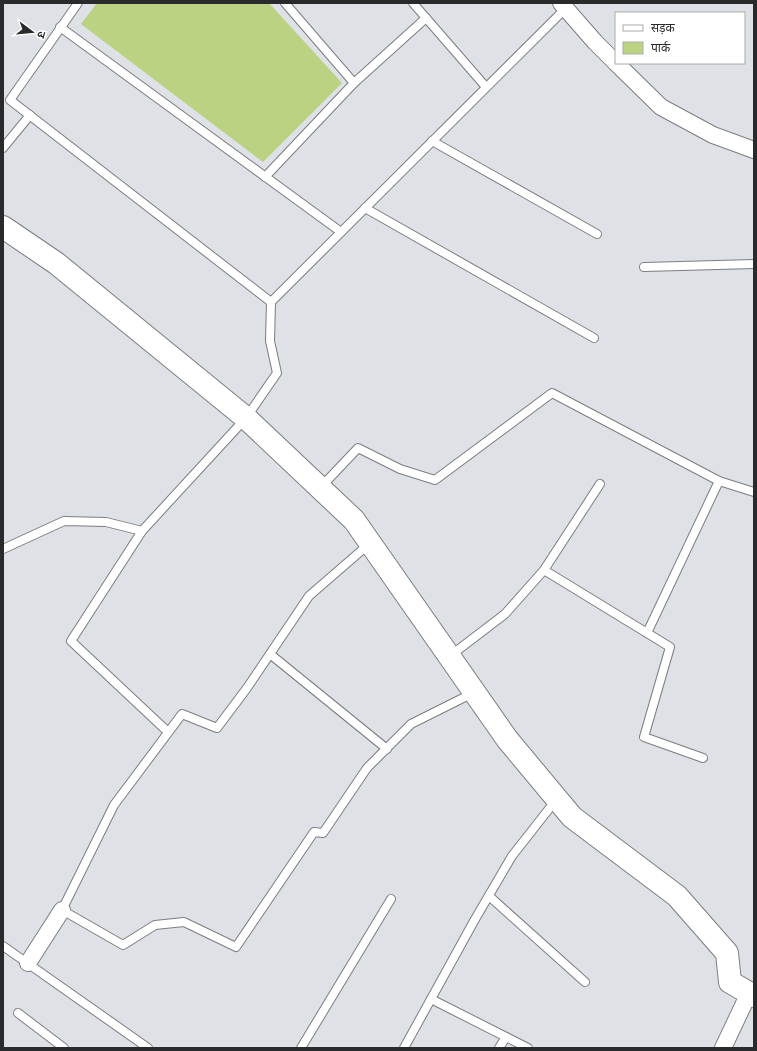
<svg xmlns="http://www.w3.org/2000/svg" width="757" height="1051" font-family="'DM Sans','Noto Sans Devanagari',sans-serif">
<rect width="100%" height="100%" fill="#dee1e5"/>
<path fill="#bad281" d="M97,3h172l73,80 -79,79 -182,-138z"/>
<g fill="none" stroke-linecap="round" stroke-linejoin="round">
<defs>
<g id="lane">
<path d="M78,3l-68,97 261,202"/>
<path d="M285,3l69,80"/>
<path d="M413,3l73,84"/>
<path d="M60,27l281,205"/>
<path d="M432,141l165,93"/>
<path d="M3,148l27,-33"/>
<path d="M265,177l89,-94 72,-65"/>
<path d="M365,208l229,130"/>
<path d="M644,267l110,-3"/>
<path d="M321,487l37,-39 42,21 35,11 117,-87 167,88 35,11"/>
<path d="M369,544l-60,52 -62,92 -30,40 -35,-14 -68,91 -52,105 61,35 32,-20 29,-3 52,25 78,-115 9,1 44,-65 44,-44 62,-31"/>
<path d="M3,549l61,-28 42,1 36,9"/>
<path d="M544,570l126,77 -26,90 59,21"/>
<path d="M647,633l72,-152"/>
<path d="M270,654l117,95"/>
<path d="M450,656l55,-42 39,-44 56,-86"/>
<path d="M168,732l-97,-91 71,-110 104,-113 31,-45 -7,-32 1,-39 297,-296"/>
<path d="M489,896l96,86"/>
<path d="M3,946l145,102"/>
<path d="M431,999l97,49"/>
<path d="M18,1013l46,35"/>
<path d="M301,1048l90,-149"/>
<path d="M404,1048l70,-127 38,-65 44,-56"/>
<path d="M499,1048l7,-11"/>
</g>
<g id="street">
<path d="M561,3l34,39 21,21"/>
<path d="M616,63l45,44 52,28 41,15"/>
<path d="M28,963l34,-53"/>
<path d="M723,1048l26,-55"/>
</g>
<path id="secondary" d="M3,227l53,36 190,155 108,102 153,219 65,78 105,79 50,57 3,29 24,14"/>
</defs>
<use href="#lane" stroke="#7b7d81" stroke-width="10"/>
<use href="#street" stroke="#7b7d81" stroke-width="18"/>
<use href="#secondary" stroke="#7b7d81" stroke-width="24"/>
<use href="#lane" stroke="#fff" stroke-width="8"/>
<use href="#street" stroke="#fff" stroke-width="16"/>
<use href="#secondary" stroke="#fff" stroke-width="22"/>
</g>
<rect width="757" height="1051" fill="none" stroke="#292a2b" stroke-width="8"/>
<rect x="615" y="12" width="130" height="52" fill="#ffffff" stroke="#a9aaaa"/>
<rect x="623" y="25" width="20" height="6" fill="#ffffff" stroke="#a9aaaa"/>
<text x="651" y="32" font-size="12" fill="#292a2b">सड़क</text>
<rect x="623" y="42" width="20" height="12" fill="#bad281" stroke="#a9aaaa"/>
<text x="651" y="52" font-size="12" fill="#292a2b">पार्क</text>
<g transform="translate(32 32) rotate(106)" stroke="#ffffff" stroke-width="3" paint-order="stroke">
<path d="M0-3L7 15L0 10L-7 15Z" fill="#292a2b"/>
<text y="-6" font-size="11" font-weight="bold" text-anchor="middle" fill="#292a2b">उ</text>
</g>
</svg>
